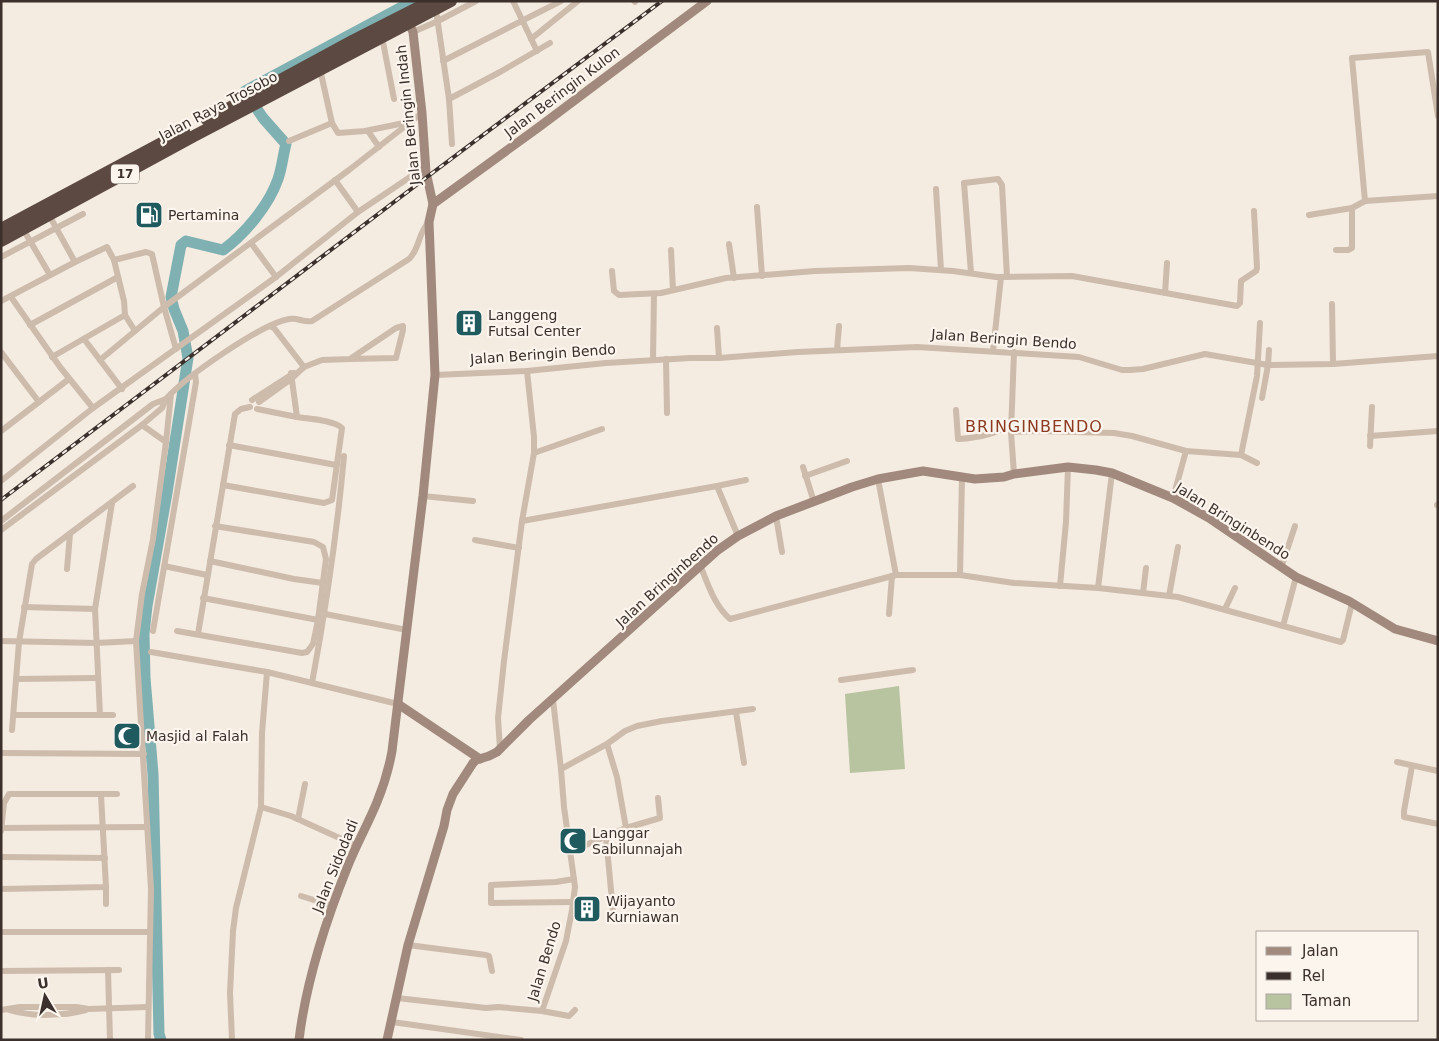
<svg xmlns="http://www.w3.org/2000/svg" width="1439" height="1041" font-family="'DejaVu Sans',sans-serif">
<rect width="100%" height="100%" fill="#f4ebe1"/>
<path fill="#b8c4a0" d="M899,686l6,83 -55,4 -5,-79z"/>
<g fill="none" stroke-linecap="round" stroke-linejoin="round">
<path stroke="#7fb0b2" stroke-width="11" d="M161,1040l-2,-6 -6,-260 -8,-96 -1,-44 3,-28 20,-113 21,-135 -5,-27 -9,-22 -3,-12 10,-52 5,-4 37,9c22,-16 46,-45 55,-71 4,-11 5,-24 8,-35l-23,-26 -18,-27 168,-90"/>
<g stroke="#cdbbac" stroke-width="6">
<path d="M513,1l24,50"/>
<path d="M634,1l1,1"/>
<path d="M436,10l13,89 3,45"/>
<path d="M413,32l25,-11 38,-20"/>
<path d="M382,37l12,62"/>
<path d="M531,39l47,-38"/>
<path d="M443,61l118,-60"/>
<path d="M320,69l12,54 6,10 27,-2 44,-9"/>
<path d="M449,99l51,-27 50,-29"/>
<path d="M368,131l11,16"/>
<path d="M289,141l43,-18"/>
<path d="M335,180l23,32"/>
<path d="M936,189l5,81"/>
<path d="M1365,201l-13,-143 76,-6 10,64"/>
<path d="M757,207l5,69"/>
<path d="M49,215l26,47"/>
<path d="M1309,215l43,-7"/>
<path d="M23,229l27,46"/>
<path d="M251,243l25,34"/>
<path d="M729,244l5,34"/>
<path d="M671,250l2,40"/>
<path d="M1336,250h12l4,-2v-40l13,-7 73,-5"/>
<path d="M1,257l82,-43"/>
<path d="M114,260l32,-8 6,2 12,53 12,42"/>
<path d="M612,271l2,20 5,4 42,-2 65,-15 89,-7 94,-3 44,3 43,6 76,-1 165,30 3,-3 1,-22 15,-10 1,-3 -3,-57"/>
<path d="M971,273l-7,-90 34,-4 4,6 5,92"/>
<path d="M1165,293l2,-30"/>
<path d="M11,297l49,70 33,41"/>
<path d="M1,301l74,-39 32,-15 7,13 10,41 1,14 10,16"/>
<path d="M1332,304l1,60"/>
<path d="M30,325l88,-48"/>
<path d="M270,326l4,2 30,39"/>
<path d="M717,328l2,30"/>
<path d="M84,339l38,50"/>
<path d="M837,350l2,-24"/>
<path d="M993,351l8,-74"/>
<path d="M1,352l38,50"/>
<path d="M52,357l73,-42"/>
<path d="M666,359l1,54"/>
<path d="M100,360l64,-53 185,-137 73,-57"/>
<path d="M653,360l1,-66"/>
<path d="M435,375l92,-4 79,-8 84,-5h29l79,-6 119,-5 162,10 43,13h8l13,-1 62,-15 63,11 65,-1 105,-8"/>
<path d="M1262,398l6,-33 1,-15"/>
<path d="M166,399c19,-22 95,-75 123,-80 9,-2 14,4 23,2l97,-62c11,-10 9,-27 20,-37"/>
<path d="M252,400l42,-27"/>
<path d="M259,402l32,-23 13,-12 18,-7 28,-1 46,-31 7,-2v4l-7,28 -46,1"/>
<path d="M257,409l40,8"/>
<path d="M956,410l2,29c19,-1 37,-4 53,-15"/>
<path d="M1,431l68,-52"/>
<path d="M1011,432l26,-1 77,2 18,3 54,15 55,4 16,8"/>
<path d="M1370,436l68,-5"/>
<path d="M166,442l5,-48"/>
<path d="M229,445l107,20"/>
<path d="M1370,446l2,-39"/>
<path d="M534,453l68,-24"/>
<path d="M1241,455l16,-79 3,-53"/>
<path d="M803,467l11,35"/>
<path d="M1014,474l-3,-42 3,-80"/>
<path d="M805,476l42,-15"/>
<path d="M878,479l18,96"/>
<path d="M1,481l92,-73 183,-131 82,-65 67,-45"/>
<path d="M223,485l101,18 8,-3 10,-72c-8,-8 -34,-9 -45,-11l-6,-44"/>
<path d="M717,486l21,50"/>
<path d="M423,496l50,5"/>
<path d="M1173,498l13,-47"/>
<path d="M1437,505h1"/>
<path d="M776,516l6,36"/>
<path d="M1,521l152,-117 13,-5 -4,9 -20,17 -141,105"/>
<path d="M522,521l195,-35 29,-6"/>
<path d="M475,540l44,8"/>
<path d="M210,561l84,18 29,4"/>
<path d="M700,565c8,19 14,40 30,54l166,-44h64l54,8 84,5 80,9 163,45 2,-2 9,-37"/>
<path d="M164,566l43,9"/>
<path d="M1281,568l14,-42"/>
<path d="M67,569l3,-35"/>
<path d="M960,575l2,-98"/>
<path d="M1060,586l6,-64 2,-55"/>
<path d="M1098,588l14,-115"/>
<path d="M1143,593l3,-25"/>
<path d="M1169,596l9,-49"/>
<path d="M203,598l115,22 8,-61 -3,-12 -9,-5 -99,-16"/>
<path d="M24,607l71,2"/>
<path d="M1225,609l10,-21"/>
<path d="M325,614l82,16"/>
<path d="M889,614l3,-38"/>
<path d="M1283,626l13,-49"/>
<path d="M153,631l43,-249 -1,-8"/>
<path d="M177,631l125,22 5,-1 6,-8 5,-24"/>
<path d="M198,634l37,-220 6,-5 9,-2"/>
<path d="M1,641l95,2 40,-2 6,-47 11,-55 13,-97 -24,-17"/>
<path d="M136,641l15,248 -3,151"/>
<path d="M151,652l116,20 131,32"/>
<path d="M16,679l81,-1"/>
<path d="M841,680l72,-10"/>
<path d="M312,683c14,-75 25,-150 32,-227"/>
<path d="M736,712l8,51"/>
<path d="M14,715h99"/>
<path d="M100,715l-5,-106 17,-106"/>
<path d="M12,730l7,-88 13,-78 4,-5 97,-73"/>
<path d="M607,744l10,33 9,51"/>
<path d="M500,749l-2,-31 6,-57 18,-140 12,-68v-16l-7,-66"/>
<path d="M1,753l143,1"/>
<path d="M1397,762l41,9"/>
<path d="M1412,766l-8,45v6l34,7"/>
<path d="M561,769l46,-25 18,-13 12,-5 25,-5 91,-12"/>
<path d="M261,807l30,9 66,30"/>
<path d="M298,819l7,-35"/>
<path d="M1,828l146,-1"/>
<path d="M1,831l3,-28 5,-9h108"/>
<path d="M606,837l7,74"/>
<path d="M569,852l57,-24 34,-10 -2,-20"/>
<path d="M1,857l104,1"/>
<path d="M106,887v17"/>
<path d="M1,889l105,-2 -5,-92"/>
<path d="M301,896l32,10"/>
<path d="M573,902l-82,1v-18l65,-3 18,-3"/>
<path d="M1,932h149"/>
<path d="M408,945l78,10 3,1 3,15"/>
<path d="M108,970l2,70"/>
<path d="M1,971l118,-1"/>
<path d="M397,998l89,10 12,-1 44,4 24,-70 6,-31 3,-23 -11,-80 -3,-38 -8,-69"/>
<path d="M1,1010l19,-3h56l13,2 59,-2"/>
<path d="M9,1010c23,7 54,6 77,0"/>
<path d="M542,1011l27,5 6,-6"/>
<path d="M392,1022l129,18"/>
<path d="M232,1040l-2,-47 3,-62 3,-23 25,-101 1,-74 5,-61"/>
</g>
<g stroke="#a18a7d" stroke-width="9">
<path d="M433,204l106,-77 168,-126"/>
<path d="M398,704l82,55"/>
<path d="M299,1040c7,-59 26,-117 48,-172 9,-23 21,-44 30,-66 7,-17 12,-34 15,-51l31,-255 12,-121 -6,-153 4,-18 -7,-32 -4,-59 -9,-81 -4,-9"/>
<path d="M387,1040l21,-95 36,-119 3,-16 6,-16 20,-31 3,-3 13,-4 8,-4 32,-32 189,-170 20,-14 38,-20 76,-29 26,-8 45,-8 52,8 29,-2 10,-3 54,-7 28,3 16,3 61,25 36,20 87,59 53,24 46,28 43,12"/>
</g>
<g stroke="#5c4a42" stroke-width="12">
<path d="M207,120l147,-80 77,-39"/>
<path d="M1,229l183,-98"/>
<path d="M1,241l193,-105 257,-135"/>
</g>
<defs>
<path id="rail" d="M1,500l426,-323 235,-176"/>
</defs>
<use href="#rail" stroke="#3b302b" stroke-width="4"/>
<use href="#rail" stroke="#fbf5ee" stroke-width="2" stroke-dasharray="5.5" stroke-linecap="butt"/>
</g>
<defs>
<symbol id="fuel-square" viewBox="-11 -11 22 22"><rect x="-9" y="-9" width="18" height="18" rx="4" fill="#1f5a5e" stroke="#fbf5ee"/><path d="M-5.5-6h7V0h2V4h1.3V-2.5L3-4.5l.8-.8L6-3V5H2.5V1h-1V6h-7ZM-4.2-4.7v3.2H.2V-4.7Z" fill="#fff"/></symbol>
<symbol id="building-square" viewBox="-11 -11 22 22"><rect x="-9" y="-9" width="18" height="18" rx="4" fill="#1f5a5e" stroke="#fbf5ee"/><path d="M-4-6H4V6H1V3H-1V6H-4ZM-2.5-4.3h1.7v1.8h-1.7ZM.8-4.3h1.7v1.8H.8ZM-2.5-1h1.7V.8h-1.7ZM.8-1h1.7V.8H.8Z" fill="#fff"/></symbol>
<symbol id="mosque-square" viewBox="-11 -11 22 22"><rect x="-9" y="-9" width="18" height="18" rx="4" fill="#1f5a5e" stroke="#fbf5ee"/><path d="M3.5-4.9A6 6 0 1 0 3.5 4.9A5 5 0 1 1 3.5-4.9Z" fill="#fff"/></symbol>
</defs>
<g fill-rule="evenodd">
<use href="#fuel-square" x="133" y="199" width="32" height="32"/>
<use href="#building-square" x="453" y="307" width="32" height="32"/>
<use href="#mosque-square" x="111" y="720" width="32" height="32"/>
<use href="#mosque-square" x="557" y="825" width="32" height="32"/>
<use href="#building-square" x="571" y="893" width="32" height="32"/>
</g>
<g text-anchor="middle" stroke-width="4.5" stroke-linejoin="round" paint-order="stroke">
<rect fill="#fbf5ee" stroke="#756b66" stroke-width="1" x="111" y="164.5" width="28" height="19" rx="4"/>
<g font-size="12" font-weight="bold" fill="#3b302b">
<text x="125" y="178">17</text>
</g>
<g font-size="14" fill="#3b302b" stroke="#fbf5ee">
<text transform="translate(562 92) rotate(-37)" y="5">Jalan Beringin Kulon</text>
<text transform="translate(218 106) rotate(-28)" y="5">Jalan Raya Trosobo</text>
<text transform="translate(408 115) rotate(-96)" y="5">Jalan Beringin Indah</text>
<text transform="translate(1004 339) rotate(4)" y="5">Jalan Beringin Bendo</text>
<text transform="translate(543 354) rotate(-4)" y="5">Jalan Beringin Bendo</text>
<text transform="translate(1233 521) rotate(32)" y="5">Jalan Bringinbendo</text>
<text transform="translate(667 580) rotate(-42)" y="5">Jalan Bringinbendo</text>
<text transform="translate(335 866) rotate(-68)" y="5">Jalan Sidodadi</text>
<text transform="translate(544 961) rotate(-73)" y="5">Jalan Bendo</text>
</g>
<g font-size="14" fill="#3b302b" stroke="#fbf5ee" text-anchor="start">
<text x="168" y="220">Pertamina</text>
<text x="488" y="320">Langgeng<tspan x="488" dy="16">Futsal Center</tspan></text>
<text x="146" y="741">Masjid al Falah</text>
<text x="592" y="838">Langgar<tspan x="592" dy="16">Sabilunnajah</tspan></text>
<text x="606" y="906">Wijayanto<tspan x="606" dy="16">Kurniawan</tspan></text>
</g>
<g font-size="16" letter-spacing="1" fill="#8c3b22" stroke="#fbf5ee">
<text x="1034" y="432">BRINGINBENDO</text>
</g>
</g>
<rect width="1439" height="1041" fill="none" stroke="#3b302b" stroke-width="5"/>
<rect x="1256" y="931" width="162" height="90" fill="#fbf5ee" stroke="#aea6a0"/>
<rect x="1266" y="947" width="25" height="8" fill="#a18a7d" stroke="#aea6a0"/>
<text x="1302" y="956" font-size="15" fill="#3b302b">Jalan</text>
<rect x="1266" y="972" width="25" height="8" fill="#3b302b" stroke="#aea6a0"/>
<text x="1302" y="981" font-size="15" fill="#3b302b">Rel</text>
<rect x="1266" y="994" width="25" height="15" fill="#b8c4a0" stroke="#aea6a0"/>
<text x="1302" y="1006" font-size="15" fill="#3b302b">Taman</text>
<g transform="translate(45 996) rotate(351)" stroke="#fbf5ee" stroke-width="4" paint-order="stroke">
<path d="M0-4L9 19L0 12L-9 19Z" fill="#3b302b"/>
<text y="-8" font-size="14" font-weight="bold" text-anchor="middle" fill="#3b302b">U</text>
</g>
</svg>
